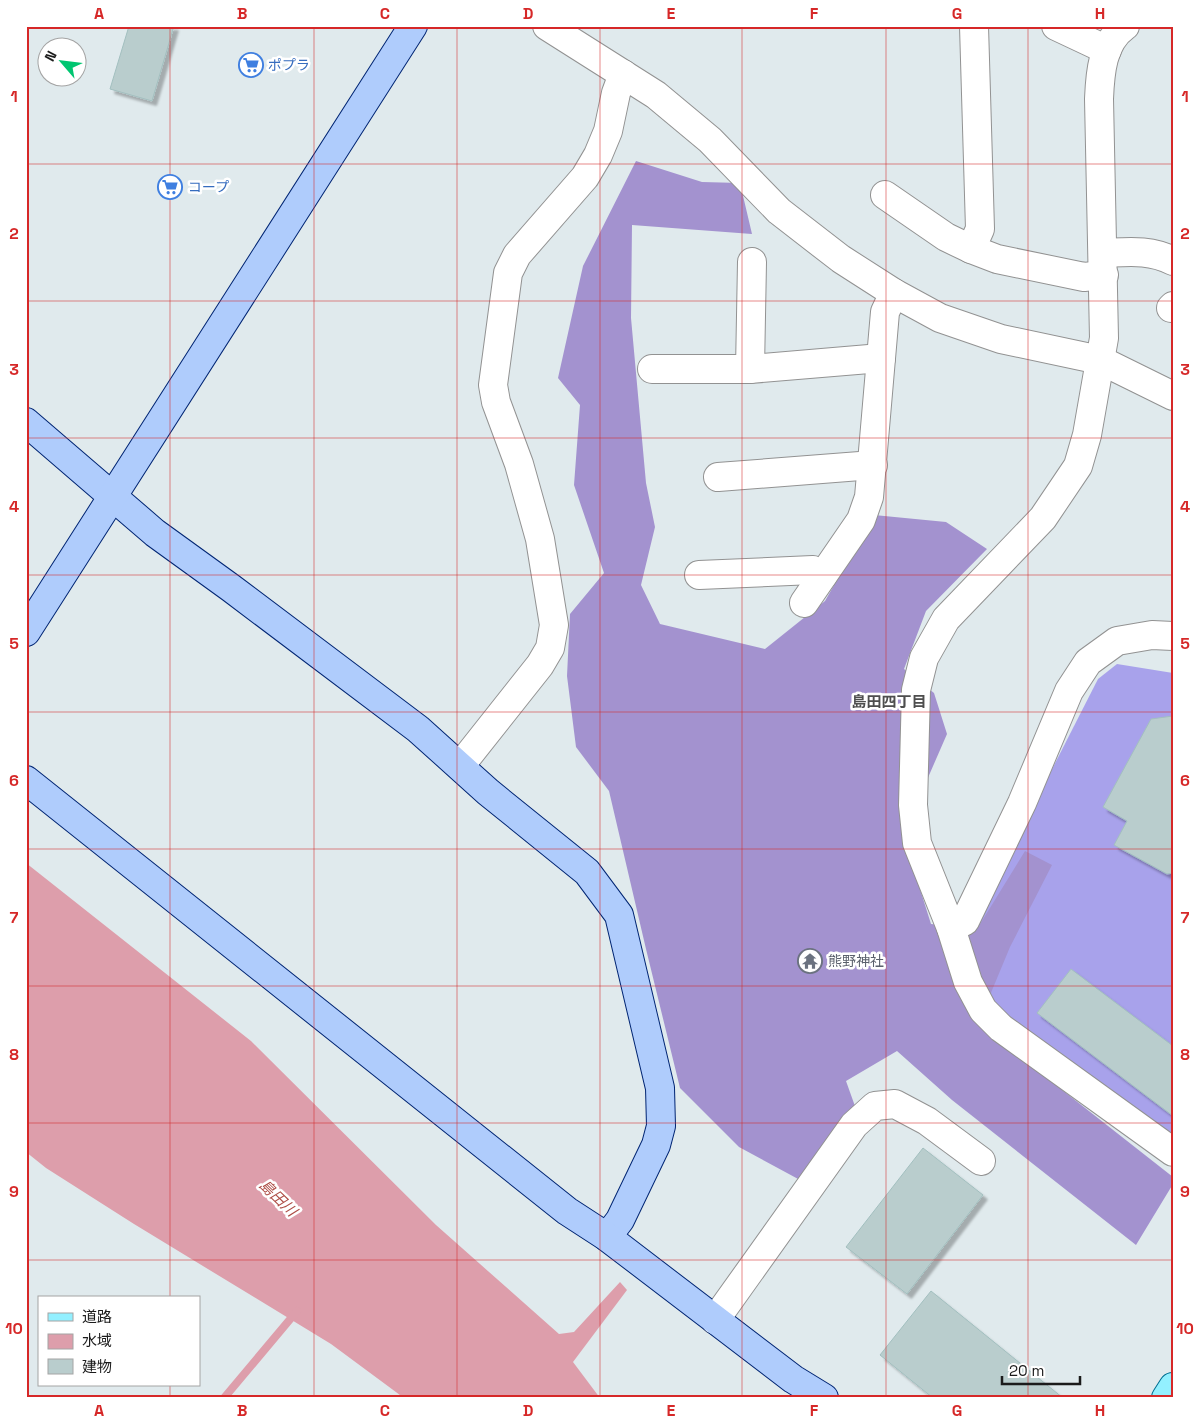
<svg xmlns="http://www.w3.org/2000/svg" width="1199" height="1424" font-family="'Space Grotesk','Noto Sans JP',sans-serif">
<defs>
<filter id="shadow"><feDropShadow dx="4.5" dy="4.5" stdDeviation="1" flood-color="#0004"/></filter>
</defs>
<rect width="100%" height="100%" fill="#e0eaed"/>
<path fill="#a8a2eb" d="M1117,664l56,9v467l-186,-137 -19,-69 130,-255z"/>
<path fill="#a392cf" d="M636,161l66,21 38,1 12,51 -120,-9 -1,93 15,165 9,44 -14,58 19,39 105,25 60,-48 49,-86 72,7 41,27 -61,62 -22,58 30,24 13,41 -44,101 28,89 46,5 48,-78 27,14 -42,82 -32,77 195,153v7l-37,61 -184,-145 -55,-49 -51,30 10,28 -56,71 -61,-33 -59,-59 -34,-139 -37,-158 -33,-44 -9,-71 3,-62 34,-41 -30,-88 6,-80 -22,-27 25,-112z"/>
<path fill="#dd9eab" d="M26,863l225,178 185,184 123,109 15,-2 46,-50 7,8 -54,72 27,36h-196l-73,-54 -197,-120 -88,-56 -20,-16z"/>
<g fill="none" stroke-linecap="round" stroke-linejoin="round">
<path stroke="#dd9eab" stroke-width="8" d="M224,1398l73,-87"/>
</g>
<g fill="#b9cdcd" stroke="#a2bfbf" filter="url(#shadow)">
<path d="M129,26h45l-22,75 -42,-12z"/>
<path d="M1173,716v157l-6,1 -53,-29 13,-24 -24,-14 48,-88z"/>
<path d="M1071,969l102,77v70l-136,-103z"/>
<path d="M923,1148l60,47 -76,99 -61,-47z"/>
<path d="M931,1291l132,107h-130l-53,-43z"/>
</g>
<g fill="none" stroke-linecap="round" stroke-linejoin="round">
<defs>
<g id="street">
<path d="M547,26l109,69 54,45 69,71 62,48 53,34 46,25 61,21 99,21 73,36"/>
<path d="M1056,26l51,24"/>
<path d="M1125,26c-23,16 -25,48 -26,73l5,239 -17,97 -9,31 -35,52 -97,101 -22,39 -8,32 -3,115 4,38 34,85 17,54 15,28 18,18 172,124"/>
<path d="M885,195l61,42 25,12 26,10 87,18 20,-2"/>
<path d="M971,249l9,-20 -6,-203"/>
<path d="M1103,253c25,-1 47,-4 70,8"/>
<path d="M1171,308l2,-2"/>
<path d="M652,369h98l131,-11"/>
<path d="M750,369l2,-107"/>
<path d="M718,477l155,-12"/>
<path d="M699,575l114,-5 10,5"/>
<path d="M804,603l57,-83 8,-23 16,-185 9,-19"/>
<path d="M460,766l80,-101 10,-17 4,-23 -14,-86 -21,-75 -23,-62 -3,-17 15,-112 9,-18 68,-78 13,-22 10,-24 8,-38 7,-19"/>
<path d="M951,928l14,-7 57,-118 47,-112 19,-29 29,-21 35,-6 21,1"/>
<path d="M715,1320l139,-195 21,-19 20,-2 32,17 54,40"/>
</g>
<g id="secondary">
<path d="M26,422l129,111 76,55 187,141 70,63 99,80 32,43 41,173 1,38 -5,19 -36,75 -13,17"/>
<path d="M26,632l387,-606"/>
<path d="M26,780l541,431 40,26 186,142 31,19"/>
</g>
<path id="primary" d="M1166,1398l7,-11"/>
</defs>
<use href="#street" stroke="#929292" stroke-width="30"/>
<use href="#secondary" stroke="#012573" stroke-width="30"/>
<use href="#primary" stroke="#006f92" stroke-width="30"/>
<use href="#street" stroke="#fff" stroke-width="28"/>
<use href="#secondary" stroke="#afccfc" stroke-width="28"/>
<use href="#primary" stroke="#93f0ff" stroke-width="28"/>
</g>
<path fill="none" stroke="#d62828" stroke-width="1" stroke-opacity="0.55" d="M170,26v1272M314,26v1372M457,26v1372M600,26v1372M742,26v1372M886,26v1372M1028,26v1372M26,164h1147M26,301h1147M26,438h1147M26,575h1147M26,712h1147M26,849h1147M26,986h1147M26,1123h1147M26,1260h1147M170,1385v13"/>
<defs>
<symbol id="supermarket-ring" viewBox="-11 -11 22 22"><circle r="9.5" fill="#fff" stroke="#3f7fe0" stroke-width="1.5"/><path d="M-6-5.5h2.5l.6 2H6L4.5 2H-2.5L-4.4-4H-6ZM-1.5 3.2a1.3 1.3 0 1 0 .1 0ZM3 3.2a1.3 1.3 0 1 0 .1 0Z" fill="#3f7fe0"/></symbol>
<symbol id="temple-ring" viewBox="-11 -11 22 22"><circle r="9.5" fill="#fff" stroke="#6b7280" stroke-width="1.5"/><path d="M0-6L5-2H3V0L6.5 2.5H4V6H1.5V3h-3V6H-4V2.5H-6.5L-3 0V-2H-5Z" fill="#6b7280"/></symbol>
</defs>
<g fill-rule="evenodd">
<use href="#supermarket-ring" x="237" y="51" width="28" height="28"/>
<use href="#supermarket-ring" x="156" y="173" width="28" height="28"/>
<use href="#temple-ring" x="796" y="947" width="28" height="28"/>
</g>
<g text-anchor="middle" stroke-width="5" stroke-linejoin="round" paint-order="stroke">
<g font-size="14" fill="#366cbe" stroke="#fff" text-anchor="start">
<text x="268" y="70">ポプラ</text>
<text x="188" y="192">コープ</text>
</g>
<g font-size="14" fill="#5b616d" stroke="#fff" text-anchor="start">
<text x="828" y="966">熊野神社</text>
</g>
<g font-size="15" font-weight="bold" fill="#4e4e4e" stroke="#fff">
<text x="889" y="707">島田四丁目</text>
</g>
<g font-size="15" font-style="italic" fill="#ad4c45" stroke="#fff">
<text transform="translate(278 1198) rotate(44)" y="5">島田川</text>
</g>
</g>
<rect width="1199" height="1424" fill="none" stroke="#ffffff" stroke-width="55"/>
<rect x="38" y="1296" width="162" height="90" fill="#ffffff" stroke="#a4a4a4"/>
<rect x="48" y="1313" width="25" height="8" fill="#93f0ff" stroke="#a4a4a4"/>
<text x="82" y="1322" font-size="15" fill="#1b1b1b">道路</text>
<rect x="48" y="1334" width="25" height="15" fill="#dd9eab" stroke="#a4a4a4"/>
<text x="82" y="1346" font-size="15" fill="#1b1b1b">水域</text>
<rect x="48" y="1359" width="25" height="15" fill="#b9cdcd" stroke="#a4a4a4"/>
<text x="82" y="1372" font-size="15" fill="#1b1b1b">建物</text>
<g transform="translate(62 62) rotate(298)"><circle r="24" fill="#ffffff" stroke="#a4a4a4"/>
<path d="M0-4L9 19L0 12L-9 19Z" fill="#00c671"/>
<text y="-8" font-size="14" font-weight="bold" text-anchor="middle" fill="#1b1b1b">N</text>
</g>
<path d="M1002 1376v8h78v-8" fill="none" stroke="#1b1b1b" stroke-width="2.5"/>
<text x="1009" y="1376" font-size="15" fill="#1b1b1b" stroke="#ffffff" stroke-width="4" paint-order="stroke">20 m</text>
<rect x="28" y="28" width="1144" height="1368" fill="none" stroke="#d62828" stroke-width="2"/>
<g font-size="16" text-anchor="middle" font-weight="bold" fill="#d62828">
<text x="99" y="19">A</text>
<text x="242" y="19">B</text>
<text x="385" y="19">C</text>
<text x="528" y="19">D</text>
<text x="671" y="19">E</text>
<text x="814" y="19">F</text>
<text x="957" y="19">G</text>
<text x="1100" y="19">H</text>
<text x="14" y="102">1</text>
<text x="1185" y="102">1</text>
<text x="14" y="239">2</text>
<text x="1185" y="239">2</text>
<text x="14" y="375">3</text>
<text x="1185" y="375">3</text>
<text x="14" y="512">4</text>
<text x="1185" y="512">4</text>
<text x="14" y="649">5</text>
<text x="1185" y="649">5</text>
<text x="14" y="786">6</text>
<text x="1185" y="786">6</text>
<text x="14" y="923">7</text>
<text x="1185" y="923">7</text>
<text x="14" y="1060">8</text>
<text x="1185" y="1060">8</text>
<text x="14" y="1197">9</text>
<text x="1185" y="1197">9</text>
<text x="14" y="1334">10</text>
<text x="1185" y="1334">10</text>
<text x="99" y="1416">A</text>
<text x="242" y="1416">B</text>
<text x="385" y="1416">C</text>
<text x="528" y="1416">D</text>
<text x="671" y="1416">E</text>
<text x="814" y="1416">F</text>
<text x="957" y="1416">G</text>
<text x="1100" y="1416">H</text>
</g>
</svg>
